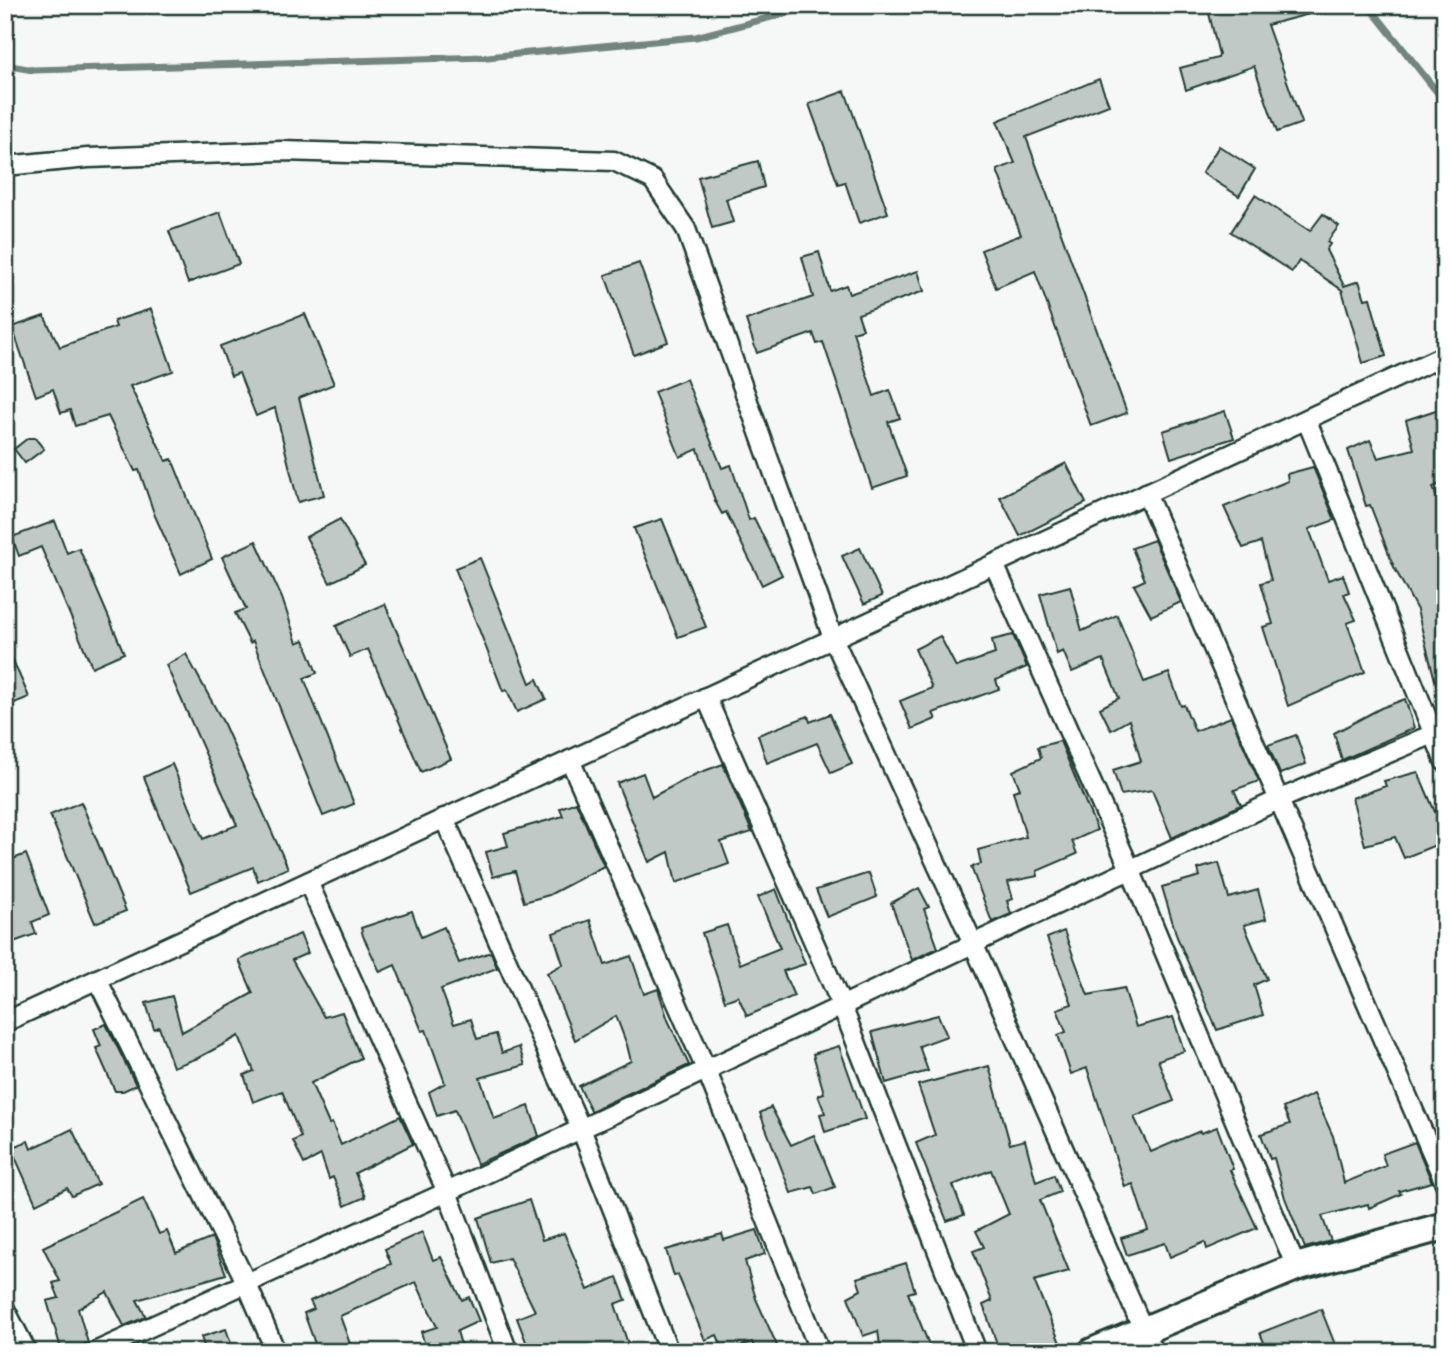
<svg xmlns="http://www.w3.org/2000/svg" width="1450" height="1357" font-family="Mali,sans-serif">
<rect width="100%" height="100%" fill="#f6f7f7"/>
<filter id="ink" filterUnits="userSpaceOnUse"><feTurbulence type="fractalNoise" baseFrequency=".0143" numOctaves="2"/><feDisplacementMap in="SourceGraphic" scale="14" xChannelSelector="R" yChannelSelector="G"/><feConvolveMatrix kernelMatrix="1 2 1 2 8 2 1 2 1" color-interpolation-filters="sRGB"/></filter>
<g filter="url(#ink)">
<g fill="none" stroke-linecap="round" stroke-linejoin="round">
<g stroke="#72857f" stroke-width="7">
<path d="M1368,5l77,97"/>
<path d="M5,65l28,5 454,-13 209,-20 121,-32"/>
</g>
</g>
<g fill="#c0c9c6" stroke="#1f3d34" stroke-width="2">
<path d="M1207,5h109l1,7 -50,13 35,98 -25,9 -23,-66 -68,24 -6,-22 38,-10 1,-3z"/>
<path d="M1099,79l10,26 -83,32 101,276 -36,13 -56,-155 -39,17 -15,-38 40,-15 -24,-65 18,-7 -18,-42z"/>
<path d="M845,91l43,122 -29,10 -14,-41 -7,2 -29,-80z"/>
<path d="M1219,146l36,23 -16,27 -37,-23z"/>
<path d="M758,161l6,26 -38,12 7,23 -21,6 -14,-51z"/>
<path d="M1255,195l55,36 13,-17 16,12 -12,16 3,2 -4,6 18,36 15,-5 6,18 5,-1 16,58 -23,7 -21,-73 -43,-29 -7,11 -61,-40z"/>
<path d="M220,212l19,52 -51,19 -19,-52z"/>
<path d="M819,252l11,39 16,-6 3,9 69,-23 6,20 -66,23 5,15 -10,3 21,64 16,-6 10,28 -12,4 19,54 -35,12 -49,-146 -6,2 -4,-11 -56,20 -11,-33 67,-23 -11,-40z"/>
<path d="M639,263l29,79 -34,13 -29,-80z"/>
<path d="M151,309l22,62 -43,15 36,75 6,-2 40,100 -31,15 -26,-58 -16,-46 -4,1 -27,-55 -33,10 -5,-16 -9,3 -8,-24 -17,7 -24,-69 32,-11 16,31 56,-20 -2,-6z"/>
<path d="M305,314l29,70 -35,14 25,97 -26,7 -23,-94 -19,8 -17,-43 -8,3 -11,-30z"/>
<path d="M686,379l36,89 9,-3 18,55 5,-2 28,57 -20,10 -36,-73 -4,2 -7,-13 -17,-52 -18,8 -26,-65z"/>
<path d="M1445,407v75l-12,5 12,34v170l-7,1 -21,-82 -23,-43 -24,-62 -4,1 -18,-56 22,-10 8,18 36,-9 -8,-29z"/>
<path d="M1225,411l9,27 -63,20 -8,-27z"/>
<path d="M28,438h7l9,11 -19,14 -11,-14z"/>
<path d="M1066,463l20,40 -66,33 -20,-39z"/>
<path d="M1313,467l22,53 -26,9 19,51 15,-5 6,17 -5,2 12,26 -9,3 18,49 -77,34 -25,-79 10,-3 -12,-41 10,-3 -10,-38 -18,6 -19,-41 64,-26 -1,-7z"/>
<path d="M340,519l25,46 -35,18 -24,-46z"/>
<path d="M662,519l44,108 -28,10 -44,-109z"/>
<path d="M55,521l12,32 12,-5 45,105 -32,14 -51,-120 -22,9 -7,-19z"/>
<path d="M1154,540l27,62 -30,14 -17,-31 11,-5 -13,-32z"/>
<path d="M256,541l26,57 15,45 7,-3 13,33 -13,5 50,126 -31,12 -70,-175 -3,2 -15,-30 11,-4 -24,-52z"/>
<path d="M860,548l22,48 -18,8 -22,-48z"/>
<path d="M480,558l50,125 7,-4 9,20 -29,13 -10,-22 -4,1 -48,-123z"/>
<path d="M1070,586l12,45 35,-16 27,67 25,-9 12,33 3,-1 11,26 36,-14 28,64 -25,9 7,15 -69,33 -20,-48 -31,5 -8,-25 28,-9 -12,-41 -18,10 -11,-22 19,-10 -16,-39 -31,13 -9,-21 -6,3 -17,-60z"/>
<path d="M385,604l66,155 -30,13 -53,-123 -18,8 -14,-31z"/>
<path d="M1013,635l14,32 -31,13 3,9 -66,24 3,6 -24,10 -12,-28 32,-13 -17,-39 25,-13 16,31 39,-13 -3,-14z"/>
<path d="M5,642l24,55 -24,10z"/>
<path d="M186,654l37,68 65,146 -30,13 -5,-14 -62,25 -47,-115 28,-13 31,75 34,-14 -71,-160z"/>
<path d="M1405,699l9,29 -72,32 -8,-27 47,-25z"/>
<path d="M830,714l22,50 -21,9 -14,-30 -50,20 -9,-28 50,-19 2,6z"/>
<path d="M1296,735l10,29 -26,10 -12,-29z"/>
<path d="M1060,741l37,89 -25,11 5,13 -40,17 1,5 -30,6 5,17 -6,2 4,13 -19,8 -21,-55 10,-3 -3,-14 48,-13 -13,-46 7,-2 -7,-18 28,-13 -3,-11z"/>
<path d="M723,764l29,68 -31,10 8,22 -53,19 -7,-31 -20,10 -32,-79 26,-10 9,24 44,-23z"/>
<path d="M1418,772l17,40 10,-3v32l-41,17 -9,-21 -30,8 -13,-47 34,-12 -2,-5z"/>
<path d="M81,802l45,109 -31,12 -45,-108z"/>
<path d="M576,802l28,64 -55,29 -25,7 -9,-31 -22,6 -7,-25 22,-6 -4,-13 59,-17 -3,-8z"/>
<path d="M26,854l23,61 -17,7 4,12 -31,11v-83z"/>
<path d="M1219,863l10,35 29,-8 8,29 -22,6 23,54 -13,6 9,30 -46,15 -40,-93 -15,-50 38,-11 -2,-7z"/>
<path d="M869,873l8,24 -50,20 -11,-27z"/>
<path d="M919,888l10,19 -5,2 14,39 -26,12 -21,-57z"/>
<path d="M776,889l29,75 -22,7 11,25 -47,20 -9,-20 -13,5 -23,-68 25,-8 13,39 40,-16 -22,-51z"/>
<path d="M412,911l9,26 23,-10 15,36 32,-11 6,16 -56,21 13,35 17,-5 6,20 19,-5 6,19 17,-6 6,18 -45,13 14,41 35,-13 10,30 -62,28 -22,-54 -18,6 -8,-24 16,-9 -19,-53 -4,1 -27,-66 -15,7 -17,-36 -2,-8z"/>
<path d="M590,920l15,45 26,-9 13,38 14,-5 10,31 21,45 -98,46 -12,-25 52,-25 -4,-16 -11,-29 -41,24 -28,-67 16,-9 -10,-31z"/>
<path d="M1064,931l24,64 36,-7 12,39 37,-10 11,34 -26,9 16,41 -40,16 17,35 49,-21 1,2 16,-6 16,42 -3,1 27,58 -50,21 -2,-7 -35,15 -5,-14 -38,12 -6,-17 27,-8 -15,-46 -8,3 -38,-119 -16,6 -13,-39 8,-3 -9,-23 15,-5 -25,-66z"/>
<path d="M300,934l8,19 -16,7 32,57 18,-5 19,46 -50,25 18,41 3,-1 9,22 59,-29 13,28 -58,29 10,24 -20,9 -12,-29 -4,2 -8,-24 -17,9 -11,-23 8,-4 -19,-46 -29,11 -9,-27 10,-4 -15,-35 -41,22 -25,9 -14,-40 -5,2 -8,-26 26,-7 10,36 71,-39 -14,-33z"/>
<path d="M938,1015l9,21 -28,10 9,25 -42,12 -14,-51z"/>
<path d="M106,1024l30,61 -13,6h-8l-19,-43 5,-2 -7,-17z"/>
<path d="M839,1046l26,73 -40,13 -5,-18 5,-1 -7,-18 6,-2 -11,-39z"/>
<path d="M989,1066l21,78 15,-4 11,42 18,-7 6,17 -20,8 29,71 -35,10 30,71h-64l-17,-47 9,-4 -19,-50 11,-4 -8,-16 33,-17 -18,-44 -38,15 11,30 -17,6 -31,-78 19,-8 -17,-50z"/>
<path d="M1314,1094l19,42 11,47 42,-17 -4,-12 33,-12 17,40 -33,9 2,3 -32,14 -1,-4 -46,12 9,25 -26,7 -20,-50 -11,-40 -4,1 -9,-25 29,-10 -7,-16z"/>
<path d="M771,1107l20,38 23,-10 21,52 -19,7 -3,-7 -22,6 -31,-80z"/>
<path d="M72,1129l26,55 -26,12 -5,-8 -31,16 -25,-56 17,-7 3,8z"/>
<path d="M143,1199l16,35 8,-3 9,22 36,-15 14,36 -89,26 9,17 -22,9 -17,-34 -29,17 10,34 -26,9 -15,-51 12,-3 -6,-15 7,-2 -17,-34z"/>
<path d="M529,1200l13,40 22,-7 24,57 29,-13 9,23 -11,4 14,43 -15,5h-48l-2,-6 -14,6h-20l-13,-34 18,-7 -26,-53 -18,5 -13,-45z"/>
<path d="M757,1230l8,24 -20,7 11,38 24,53h-24l-4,-10 -28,10 -7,-17 -12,5 -27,-65 -4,1 -8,-26 56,-16 2,6z"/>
<path d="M422,1232l11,28 8,-3 21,43 7,-3 10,24 -22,10 6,21h-36l-6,-20 16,-5 -21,-45 -76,34 13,36h-35l-14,-39 10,-4 -4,-8 81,-37 -6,-15z"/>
<path d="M906,1263l9,28 -7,2 24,59h-51l-3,-21 -15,5 -15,-39 13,-7 -4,-12z"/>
<path d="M1321,1309l17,43h-70l-8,-19z"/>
<path d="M226,1329l8,23h-28l-5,-15z"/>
</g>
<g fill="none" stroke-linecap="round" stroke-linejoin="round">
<defs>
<g id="street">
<path d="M5,166l83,-8 194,-7 332,10 39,19 33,49 147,409 140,305 180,409"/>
<path d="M1307,421l138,341"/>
<path d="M1146,493l299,690"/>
<path d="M994,564l136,305 166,398"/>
<path d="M706,697l136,309 135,346"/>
<path d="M570,760l136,309 114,283"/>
<path d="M444,818l137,311 88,223"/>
<path d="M308,882l139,310 61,160"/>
<path d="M97,979l149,303 30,70"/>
<path d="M5,1022l1440,-667"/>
<path d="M5,1309l22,43"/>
<path d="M95,1352l352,-160 831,-392 167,-71"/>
</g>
<path id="secondary" d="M1092,1352l204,-85 149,-41"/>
</defs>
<use href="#street" stroke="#1f3d34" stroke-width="23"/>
<use href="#secondary" stroke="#1f3d34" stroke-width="32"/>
<use href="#street" stroke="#fff" stroke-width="18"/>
<use href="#secondary" stroke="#fff" stroke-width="26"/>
</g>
</g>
<rect width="1450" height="1357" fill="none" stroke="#fff" stroke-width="28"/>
<rect x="14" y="14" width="1422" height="1329" fill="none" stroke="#1f3d34" stroke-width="2.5" filter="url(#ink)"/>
</svg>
